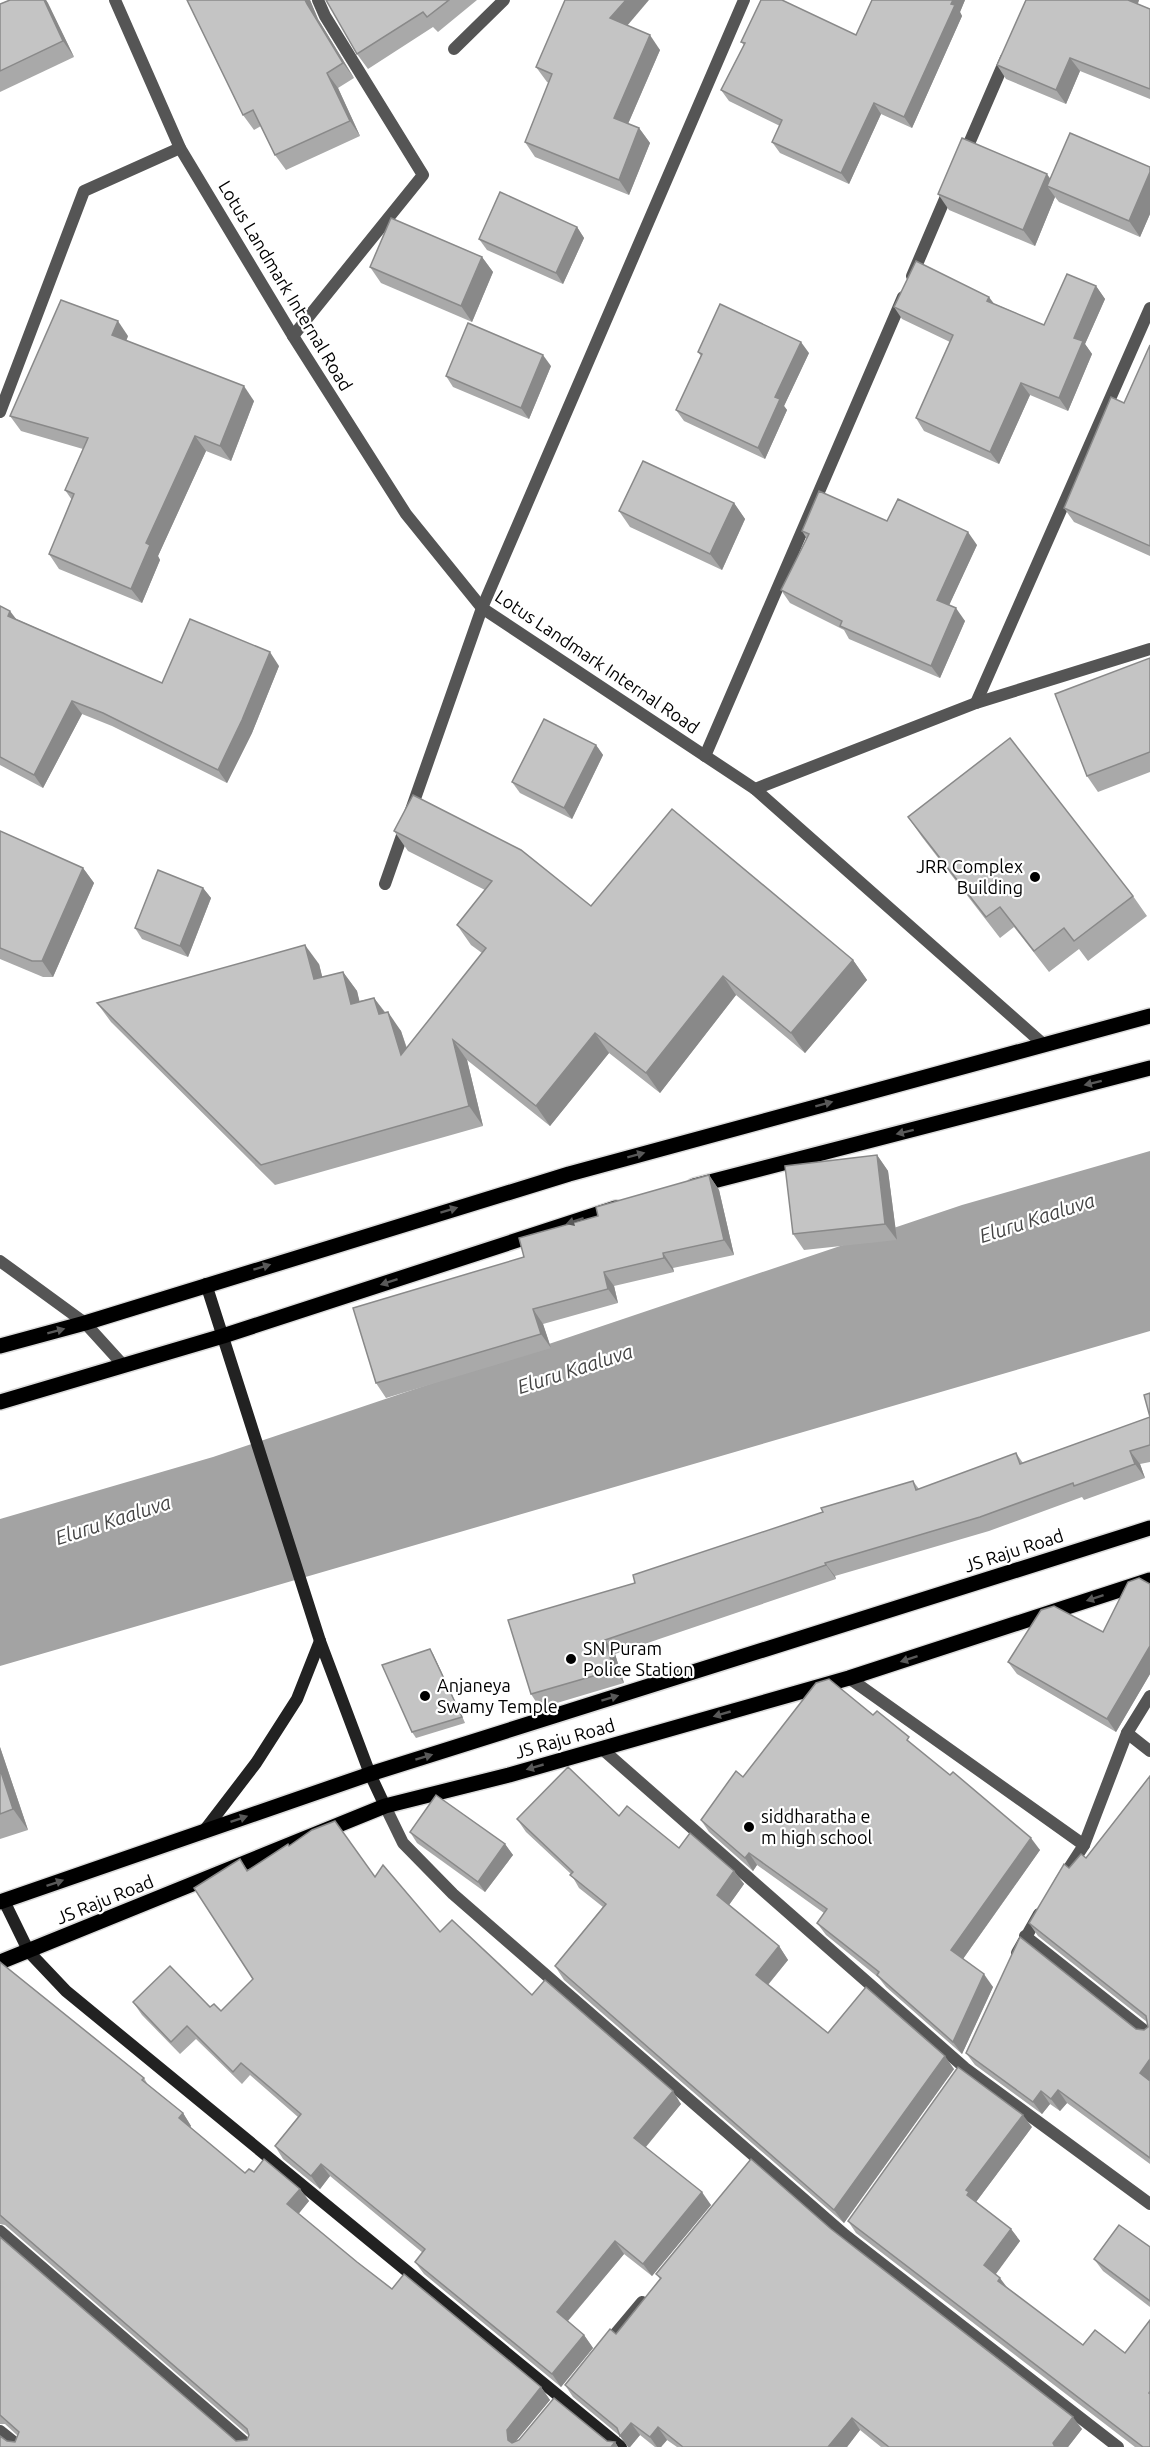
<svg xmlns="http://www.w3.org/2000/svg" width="1150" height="2447" font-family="Ubuntu,sans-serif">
<rect width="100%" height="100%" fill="#fff"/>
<path fill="#a3a3a3" d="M1150,1151v180l-1150,335v-147l213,-62 749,-252z"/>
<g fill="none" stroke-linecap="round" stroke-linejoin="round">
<defs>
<g id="primary">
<path d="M694,1186l456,-118"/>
<path d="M0,1346l85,-23 484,-149 581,-158"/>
<path d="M0,1402l223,-66 393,-128"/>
<path d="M0,1902l370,-128 780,-246"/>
<path d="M0,1962l385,-156 124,-31 340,-97 301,-98"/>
</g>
</defs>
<use href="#primary" stroke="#dbdbdb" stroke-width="18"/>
<g stroke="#555" stroke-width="12">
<path d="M115,0l65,148 113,188 113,178 76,94 273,181 287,254"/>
<path d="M454,49l50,-49"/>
<path d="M964,155l42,-97"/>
<path d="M912,276l38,-89"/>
<path d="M293,336l130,-161 -98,-159 -7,-16"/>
<path d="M0,412l84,-221 96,-43"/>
<path d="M976,703l174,-395"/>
<path d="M705,756l198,-459"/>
<path d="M755,789l221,-86 174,-54"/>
<path d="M385,884l97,-276 262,-608"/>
<path d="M0,1261l85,62 39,43"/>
<path d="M849,1678l235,167"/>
<path d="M1150,1696l-23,37 23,18"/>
<path d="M601,1748l364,320 185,136"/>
<path d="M385,1806l18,37 50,51 392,341 273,212"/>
<path d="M1060,1882l24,-37 43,-112"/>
<path d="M1025,1936l125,99"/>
<path d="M1017,1953l22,-39"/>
<path d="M0,2231l250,216"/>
<path d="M605,2346l37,-44"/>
<path d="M0,2431l20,16"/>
</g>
<g stroke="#222" stroke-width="12">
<path d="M206,1284l114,357 50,133 15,32"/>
<path d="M204,1831l52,-68 41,-64 23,-58"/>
<path d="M4,1901l25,51 37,39 555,456"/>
</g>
<use href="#primary" stroke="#000" stroke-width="15"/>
</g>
<g fill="#a9a9a9">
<path d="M10,0h36l28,57 -74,35v-88z"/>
<path d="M187,0h123l8,19 36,59 -16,10 22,48 -74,34 -11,-15 -14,-29 -7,4 -11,-15z"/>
<path d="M326,0h151l-39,32 -5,-5 -65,42 -11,-15z"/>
<path d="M872,0h93l-5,12 2,4 -50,112 -31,-14 -32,70 -69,-31 -8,-11 8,-16 -51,-25 -8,-11 23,-45 -3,-3 115,-7z"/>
<path d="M1026,0h113l-1,4 12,5v90l-70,-28 -14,33 -60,-25 -9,-14z"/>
<path d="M627,26l33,24 -32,74 11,4 11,15 -21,52 -94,-38 -10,-15 24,-59 -2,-1 -11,-15z"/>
<path d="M1150,167v47l-10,23 -81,-35 -4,-5 -20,49 -86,-36 -11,-16 113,-15z"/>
<path d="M577,227l7,11 -21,46 -76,-34 -8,-11z"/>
<path d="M482,257l11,15 -21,50 -91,-39 -11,-16z"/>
<path d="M1096,286l9,13 -20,45 7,10 -24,57 -38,-16 -31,69 -75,-33 -8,-13 34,-76 -48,-23 -8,-12 101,-3 49,21z"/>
<path d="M128,336l-2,4 128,61 -23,60 -25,-10 -48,105 2,4 -18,43 -83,-34 -10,-15 23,-54 -7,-10 18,-41 -62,-18 -11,-15z"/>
<path d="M1150,345v211l-76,-34 -10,-14 60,-105z"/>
<path d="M698,352l111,1 -25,53 3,4 -22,49 -81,-38 -8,-11 25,-54z"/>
<path d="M551,366l-22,53 -76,-32 -7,-11z"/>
<path d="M734,503l11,16 -23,51 -92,-43 -11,-16z"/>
<path d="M887,521l90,24 -28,60 16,16 -25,57 -91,-39 -5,-9 -54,-27 -9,-13 26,-51 -5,-8z"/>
<path d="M0,606l16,13 146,64 117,-17 -27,67 -25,50 -115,-57 -30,-12 -39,74 -43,-23z"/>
<path d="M1150,658v114l-52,20 -11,-16z"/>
<path d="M596,745l7,10 -31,64 -52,-26 -8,-11z"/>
<path d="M908,817l225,79 14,20 -59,45 -9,-12 -30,23 -35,-45 -14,11 -78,-101z"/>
<path d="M0,831l83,37 11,15 -41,94h-10l-43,-18z"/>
<path d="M394,831l197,75 262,54 14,20 -62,73 -69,-58 -76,98 -51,-40 -59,73 -83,-66 16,66 -208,59 -164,-163 -14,-19 222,-39 3,13 21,-5 14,19 2,10 15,-3 11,14 16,19 6,17 75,-95 -11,-8 -14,-20 28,-35 -77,-39z"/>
<path d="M203,888l8,10 -23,59 -46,-18 -7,-11z"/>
<path d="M877,1155l11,16 9,69 -93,10 -11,-16z"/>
<path d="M709,1175l10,15 15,65 -61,13 1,4 -60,14 4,17 -75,21 8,24 -165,50 -10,-15 148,-126 74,-41z"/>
<path d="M1150,1417v45l-10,2 5,14 -61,22 -2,-3 -93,34 -154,45 1,3 -221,75 9,29 -84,25 -9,-14 104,-111 188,-71 90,-31 6,8 97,-36 7,10z"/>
<path d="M1150,1584v90l-34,58 -99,-58 -9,-12 95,-30z"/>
<path d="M430,1649l3,5 32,69 -49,15 -4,-6z"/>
<path d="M873,1715l42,32 125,103 -77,109 30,28 -31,67 -76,-67 -7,-9 -53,-43 -9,-12 7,-10 -67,-48 -4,6 -44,-39 -8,-12 42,-43z"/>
<path d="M0,1747l28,83 -28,9z"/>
<path d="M1150,1776v388l-83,-61 -7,8 -10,-7 -8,10 -67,-49 -9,-12 170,-24 8,1 4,-3 -1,-5 -109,-86 -9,-13 40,-55 17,-10z"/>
<path d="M619,1816l60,32 55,23 10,13 -15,21 50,41 9,14 -20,25 60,48 126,36 -110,154 -280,-243 -9,-14 48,-59 -24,-19 -8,-14 -45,-42 -9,-13z"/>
<path d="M410,1832l95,12 8,11 -28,37 -68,-49z"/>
<path d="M289,1846l86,31 65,55 92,63 149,109 -35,43 65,58 -59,71 -28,-22 -56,67 16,14 9,13 -32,39 -137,-113 -9,-12 8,-9 -93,-77 -10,13 -37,-30 -8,-13 23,-29 -48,-42 -8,9 -46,-45 -16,15 -38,-39 -9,-13 77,5 11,4 32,-32 -13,-120 8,12z"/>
<path d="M0,1962l144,116 4,7 35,28 8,13 -1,1 55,46 9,-1 46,17 9,12 -11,13 59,48 35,27 149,98 9,13 -34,41h91l8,1 3,5h-618l7,-6 8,1 3,-6 -13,-12h-5v-187l236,204 11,-1 2,-4 -244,-211 -5,-1z"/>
<path d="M1032,2127l-56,75 35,27 9,12 -25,33 13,15 75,56 42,8 25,94h-15l-279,-214 -8,-12z"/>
<path d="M831,2229l251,200 -14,18h-187l-21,-17 -13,17h-170l-10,-7 -6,7h-6l-15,-12 -10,12h-2l-8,-11 -47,-39 -8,-12 51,-51 44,-55 -4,-5z"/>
<path d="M1150,2247v60l-47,-36 -9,-12z"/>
</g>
<g fill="#898989">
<path d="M44,0h2l2,3 26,54 -11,-16z"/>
<path d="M305,0h5l8,19 36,59 -11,-15 -36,-59z"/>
<path d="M626,0h23l-28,33 -11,-15z"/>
<path d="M953,0h12l-5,12 2,4 -50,112 -8,-11z"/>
<path d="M1125,0h14l-5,12z"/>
<path d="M650,35l10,15 -36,83 -10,-15z"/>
<path d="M1070,58l10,13 -14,33 -10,-14z"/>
<path d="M327,73l11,15 22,48 -10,-15z"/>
<path d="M874,103l7,11 -32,70 -8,-11z"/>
<path d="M639,128l11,15 -21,52 -10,-15z"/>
<path d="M1150,172v42l-10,23 -11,-16z"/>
<path d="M1047,174l11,16 -11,-4 8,11 -20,49 -12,-16z"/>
<path d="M577,227l7,11 -21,46 -7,-11z"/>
<path d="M482,257l11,15 -21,50 -11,-16z"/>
<path d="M1096,286l9,13 -20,45 7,10 -24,57 -9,-13 15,-60z"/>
<path d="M989,297l9,12 -11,-8z"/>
<path d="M118,321l10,15 -5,14 -11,-15z"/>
<path d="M801,342l8,11 -25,53 3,4 -22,49 -7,-11 17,-51z"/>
<path d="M543,355l8,11 -22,53 -8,-11z"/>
<path d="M1021,383l9,12 -31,69 -9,-12z"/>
<path d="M244,386l10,15 -23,60 -11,-15z"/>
<path d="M195,436l11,15 -48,105 2,4 -18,43 -11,-14 15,-46z"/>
<path d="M734,503l11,16 -23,51 -12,-16z"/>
<path d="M968,532l9,13 -31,67 -9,-12z"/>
<path d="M956,608l9,13 -25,57 -9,-12z"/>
<path d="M10,611l10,13 -12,-8z"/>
<path d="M270,652l9,14 -27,67 -25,50 -9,-13z"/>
<path d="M72,701l10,13 -39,74 -9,-13z"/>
<path d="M596,745l7,10 -31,64 -8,-11z"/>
<path d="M83,868l11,15 -41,94 -11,-16z"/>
<path d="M203,888l8,10 -23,59 -8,-11z"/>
<path d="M305,945l14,19 9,35 -14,-20z"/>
<path d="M853,960l14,20 -62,73 -14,-20z"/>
<path d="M343,972l14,19 8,32 -14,-19z"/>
<path d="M723,976l13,19 -76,98 -14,-20z"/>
<path d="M374,998l14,19 -9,-3z"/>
<path d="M388,1012l13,19 14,44 -14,-20z"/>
<path d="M595,1033l14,20 -59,73 -14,-20z"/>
<path d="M453,1040l14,20 16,66 -14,-20z"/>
<path d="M877,1155l11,16 9,69 -12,-16z"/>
<path d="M709,1175l10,15 15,65 -10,-15z"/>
<path d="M663,1253l10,15 1,4 -10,-14z"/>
<path d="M604,1272l10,14 4,17 -10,-14z"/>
<path d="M533,1309l10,15 8,24 -10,-14z"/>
<path d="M1130,1451l10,13 5,14 -10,-14z"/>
<path d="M825,1563l10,13 1,3 -10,-14z"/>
<path d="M605,1640l10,14 9,29 -10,-13z"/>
<path d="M1150,1646v28l-34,58 -9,-13z"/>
<path d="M430,1649l3,5 32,69 -3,-6z"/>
<path d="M0,1747l28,83 -15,-21 -13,-40z"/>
<path d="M1031,1838l9,12 -80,113 -9,-13z"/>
<path d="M505,1844l8,11 -28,37 -7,-10z"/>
<path d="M749,1853l8,12 -4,6 -8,-13z"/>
<path d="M734,1871l10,13 -18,25 -9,-14z"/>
<path d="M779,1946l9,14 -23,28 -9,-13z"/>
<path d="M984,1974l9,13 -31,67 -9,-12z"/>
<path d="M945,2056l9,13 -110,154 -10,-13z"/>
<path d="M1150,2059v25l-10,-11z"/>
<path d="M1058,2090l9,13 -7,8 -9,-12z"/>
<path d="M673,2091l8,13 -38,46 -9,-12z"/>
<path d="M1041,2091l9,13 -8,10 -9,-12z"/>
<path d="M183,2113l8,13 -3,4 -9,-12z"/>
<path d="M1023,2115l9,12 -56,75 -9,-7 -1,-5z"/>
<path d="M321,2164l9,12 -10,13 -9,-13z"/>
<path d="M300,2189l9,12 -13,16 -9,-13z"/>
<path d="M702,2192l9,13 -59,71 -9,-12z"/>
<path d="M1011,2229l9,12 -27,37 -9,-13z"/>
<path d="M615,2241l9,13 -59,70 -8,-12z"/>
<path d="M1000,2278l9,12 -11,-9z"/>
<path d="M584,2335l9,13 -32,39 -9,-13z"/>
<path d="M541,2387l9,13 -35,42 1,5 -8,-7 -1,-10z"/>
<path d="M1073,2417l9,12 -14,18h-14l-1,-4z"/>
<path d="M852,2418l8,12 -13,17h-19z"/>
<path d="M631,2423l9,12 -10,12h-2l-8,-11z"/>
<path d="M658,2427l9,13 -6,7h-4l-7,-10z"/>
<path d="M615,2442l3,5h-7z"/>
</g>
<g fill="#c4c4c4" stroke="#898989" stroke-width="1.5">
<path d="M10,0h34l19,41 -63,30v-67z"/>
<path d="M187,0h118l2,4 36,59 -16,10 23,48 -75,34 -22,-45 -10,5z"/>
<path d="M326,0h123l-22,17 -4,-5 -66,42z"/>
<path d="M565,0h61l-16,18 40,17 -36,83 25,10 -20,52 -94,-38 27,-68 -16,-7z"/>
<path d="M761,0h21l74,35 16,-35h81l-2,4 4,1 -51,112 -30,-14 -33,70 -69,-31 10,-22 -61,-30 24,-47 -4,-1z"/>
<path d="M1026,0h102l22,9v80l-80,-31 -14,32 -59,-25z"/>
<path d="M1070,133l80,34v5l-21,49 -82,-35z"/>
<path d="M962,138l85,36 -24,56 -85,-36z"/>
<path d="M500,192l77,35 -21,46 -77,-34z"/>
<path d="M391,218l91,39 -21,49 -91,-39z"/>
<path d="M916,261l73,36 -2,4 57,24 23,-51 29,12 -22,52 9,3 -24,57 -38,-15 -31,69 -74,-34 37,-83 -59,-28z"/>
<path d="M61,300l57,21 -6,14 132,51 -24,60 -25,-10 -49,107 4,2 -19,44 -82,-35 25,-60 -9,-4 23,-52 -78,-22z"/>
<path d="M720,304l81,38 -26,55 5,2 -22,49 -82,-38 26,-56 -4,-2z"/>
<path d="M468,323l75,32 -22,53 -75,-32z"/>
<path d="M1150,345v201l-86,-38 47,-111 13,6z"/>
<path d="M643,461l91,42 -24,51 -91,-43z"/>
<path d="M819,491l68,30 11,-22 70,33 -31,68 19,8 -25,58 -91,-40 2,-5 -61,-31 28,-56 -7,-3z"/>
<path d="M0,606l10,5 -2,5 154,67 28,-64 80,33 -28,68 -24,50 -115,-57 -31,-12 -38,74 -34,-18z"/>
<path d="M1150,658v94l-63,24 -32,-82z"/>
<path d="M544,719l52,26 -32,63 -52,-26z"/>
<path d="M1010,738l123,158 -59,45 -10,-13 -30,23 -34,-44 -14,10 -78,-100z"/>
<path d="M413,795l108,55 70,56 81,-97 181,151 -62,73 -68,-57 -77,97 -51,-40 -59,73 -83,-66 16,66 -208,59 -164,-162 208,-58 9,34 29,-7 8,32 23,-6 5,16 9,-2 13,43 85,-107 -29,-23 35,-44 -98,-50z"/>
<path d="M0,831l83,37 -41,93h-10l-32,-13z"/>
<path d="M158,870l45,18 -23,58 -45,-18z"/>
<path d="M877,1155l8,69 -92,10 -8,-68z"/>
<path d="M709,1175l15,65 -61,13 1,5 -60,14 4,17 -75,20 8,25 -165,49 -23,-75 171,-51 -5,-19 79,-22 -2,-9z"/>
<path d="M1150,1393v24l-6,-22z"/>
<path d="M1150,1417v28l-20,6 5,13 -61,22 -1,-3 -93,34 -155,46 1,2 -221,75 9,30 -83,24 -23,-74 127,-37 -2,-8 190,-63 -2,-4 92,-27 3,9 100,-37 4,11z"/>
<path d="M1139,1578l11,6v62l-43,73 -99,-57 33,-52 13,-4 49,26 25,-50z"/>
<path d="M430,1649l32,68 -50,15 -30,-67z"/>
<path d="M829,1679l44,36 4,-4 32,26 -2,3 43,35 3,-3 78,66 -80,112 33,24 -31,68 -76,-67 2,-3 -62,-49 10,-14 -78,-56 -4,5 -44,-38 35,-49 7,6 73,-94z"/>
<path d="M568,1767l51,49 8,-10 52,42 11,-15 44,38 -17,24 62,51 -23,29 72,58 38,-46 79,69 -111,154 -279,-244 51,-62 -36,-29 3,-3 -56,-53z"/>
<path d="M0,1769l13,40 -13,5z"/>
<path d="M1150,1776v283l-10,14 10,8v77l-92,-68 -7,9 -10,-8 -8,11 -67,-49 54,-116 116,92 8,1 4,-3 -2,-11 -117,-93 35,-59 5,4 12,-14 5,4z"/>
<path d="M436,1795l69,49 -27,38 -68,-50z"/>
<path d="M335,1821l40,56 8,-12 57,67 12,-12 80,75 13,-15 128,111 -39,47 68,54 -59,72 -28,-23 -58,71 27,23 -32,39 -137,-112 10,-13 -104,-85 -10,12 -36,-30 26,-32 -60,-51 -8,9 -46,-46 -16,16 -38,-40 37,-36 40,41 4,-3 7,7 32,-32 -59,-91 46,-29 7,12 41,-27 1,2 23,-16z"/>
<path d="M0,1962l144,116 -2,2 41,33 -4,5 66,55 4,-4 5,3 10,-13 36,30 -13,15 70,58 35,27 12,-15 137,113 -34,43 1,10 4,3 7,-3 35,-42 53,43 8,1 -4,5h-611v-11l7,5 8,1 4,-10 -19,-17v-178l236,204 11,-1 2,-5 -2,-6 -247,-214z"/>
<path d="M958,2067l65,48 -57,75 3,2 -2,3 44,34 -27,36 16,13 -2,3 85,64 12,-15 30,23 25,-33v71l-1,2 1,1v53h-7l-295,-226z"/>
<path d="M751,2159l80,70 242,188 -20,26 2,4h-166l-37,-29 -24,29h-145l-25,-20 -8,10 -19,-14 -11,13 -3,-8 -52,-43 45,-56 6,5 45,-56 -5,-4z"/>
<path d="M1119,2225l31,22v54l-56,-42z"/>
</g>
<defs><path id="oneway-solid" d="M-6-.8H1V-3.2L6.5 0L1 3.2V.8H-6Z" transform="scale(1.5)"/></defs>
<g fill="#595959">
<use href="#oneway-solid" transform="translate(1093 1083) rotate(166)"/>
<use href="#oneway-solid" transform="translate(824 1104) rotate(-15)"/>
<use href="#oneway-solid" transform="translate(905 1132) rotate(166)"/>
<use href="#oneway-solid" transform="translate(636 1155) rotate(-15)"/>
<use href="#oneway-solid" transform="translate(449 1210) rotate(-17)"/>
<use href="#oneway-solid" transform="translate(575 1221) rotate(162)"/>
<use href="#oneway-solid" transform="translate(262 1267) rotate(-17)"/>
<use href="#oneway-solid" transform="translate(389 1282) rotate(162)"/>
<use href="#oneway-solid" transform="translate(56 1331) rotate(-15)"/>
<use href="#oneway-solid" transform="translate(1095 1598) rotate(162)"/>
<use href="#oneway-solid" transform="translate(909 1659) rotate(162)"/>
<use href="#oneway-solid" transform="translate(610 1698) rotate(-17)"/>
<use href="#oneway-solid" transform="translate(722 1714) rotate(164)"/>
<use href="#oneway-solid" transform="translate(424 1757) rotate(-17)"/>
<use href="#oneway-solid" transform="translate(535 1767) rotate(164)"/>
<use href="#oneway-solid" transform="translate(239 1819) rotate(-19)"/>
<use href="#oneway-solid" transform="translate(55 1883) rotate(-19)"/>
</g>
<g fill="#000" stroke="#fff" stroke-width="2">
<circle cx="1035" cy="877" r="6"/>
<circle cx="571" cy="1659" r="6"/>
<circle cx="425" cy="1696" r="6"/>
<circle cx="749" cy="1827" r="6"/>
</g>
<g text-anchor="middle" stroke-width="4.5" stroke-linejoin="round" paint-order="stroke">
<g font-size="18" fill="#000" stroke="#fff">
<text transform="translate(285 286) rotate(59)" y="6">Lotus Landmark Internal Road</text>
<text transform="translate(597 662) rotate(34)" y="6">Lotus Landmark Internal Road</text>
<text transform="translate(1014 1551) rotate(-18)" y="6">JS Raju Road</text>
<text transform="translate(565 1739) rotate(-16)" y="6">JS Raju Road</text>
<text transform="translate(105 1900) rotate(-22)" y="6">JS Raju Road</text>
</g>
<g font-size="18" fill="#000" stroke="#fff" text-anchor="start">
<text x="1023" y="873" text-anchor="end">JRR Complex<tspan x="1023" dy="21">Building</tspan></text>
<text x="583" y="1655">SN Puram<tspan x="583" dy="21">Police Station</tspan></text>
<text x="437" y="1692">Anjaneya<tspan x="437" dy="21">Swamy Temple</tspan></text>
<text x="761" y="1823">siddharatha e<tspan x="761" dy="21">m high school</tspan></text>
</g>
<g font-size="20" font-style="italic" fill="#444" stroke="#fff">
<text transform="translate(1037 1218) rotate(-18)" y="7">Eluru Kaaluva</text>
<text transform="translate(575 1369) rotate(-18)" y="7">Eluru Kaaluva</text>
<text transform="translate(113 1520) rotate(-18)" y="7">Eluru Kaaluva</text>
</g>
</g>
</svg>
